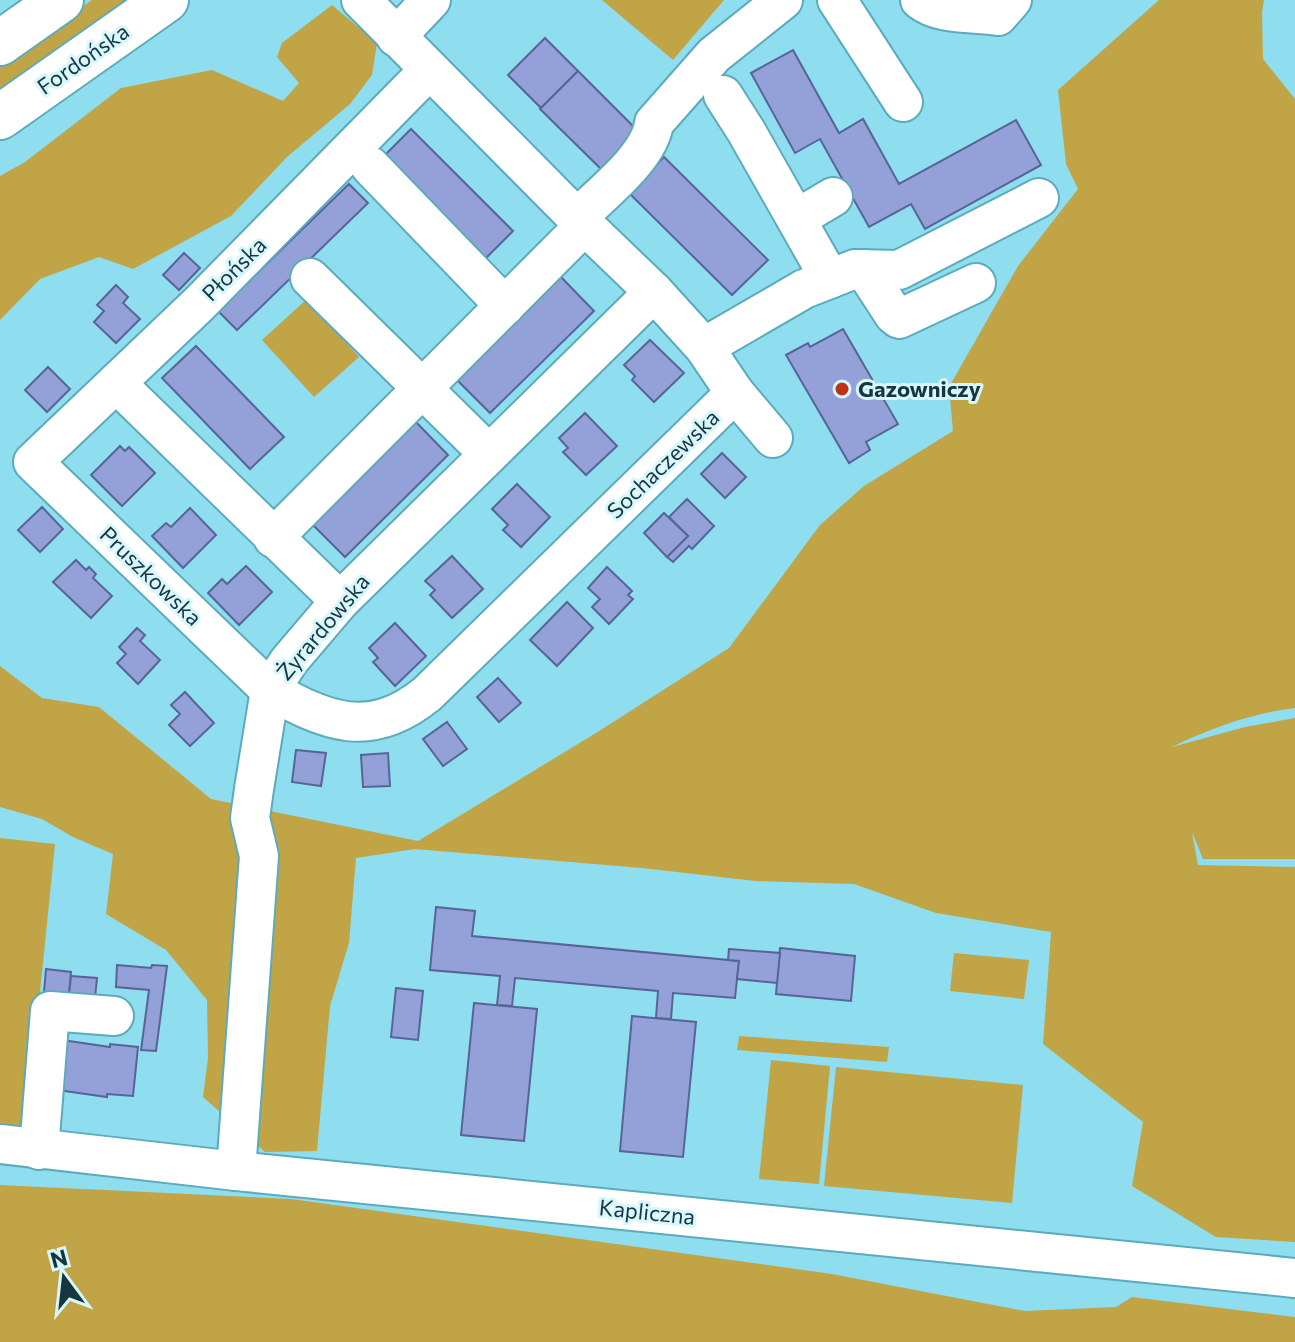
<svg xmlns="http://www.w3.org/2000/svg" width="1295" height="1342" font-family="Commissioner,sans-serif">
<rect width="100%" height="100%" fill="#8edeef"/>
<g fill="#c0a446">
<path d="M92,0h49l-141,98v-34z"/>
<path d="M602,0h122l-51,60z"/>
<path d="M1159,0h105l-2,12 1,47 32,40v609c-42,5 -85,20 -123,39l73,-20 50,-9v141h-92l-11,-27 6,33 97,2v375l-79,-5 -84,-51 11,-64 -100,-78 8,-112 -115,-19 -82,-29 -99,-3 -113,-13 -227,-19 -59,9 -7,85 -19,63 -13,145 -52,1 -62,-55 5,-39 -1,-58 -41,-50 -60,-36 7,-60 -40,-17 -31,-18 -42,-12v-141l42,32 57,9 112,92 207,42 178,-108 133,-85 91,-123 44,-39 89,-55 -4,-44 69,-121 60,-77 -12,-25 -8,-74z"/>
<path d="M332,5l45,38 -5,32 -22,29 -63,53 -56,59 -98,53 -34,-12 -59,22 -40,41v-144l25,-14 96,-74 91,-18 71,31 16,-18 -22,-26 5,-14z"/>
<path d="M307,299l52,58 -45,40 -52,-57z"/>
<path d="M0,838l55,6 -29,287 -26,-3z"/>
<path d="M954,953l75,7 -5,39 -74,-8z"/>
<path d="M739,1036l150,11 -2,15 -150,-12z"/>
<path d="M771,1060l59,6 -11,118 -60,-5z"/>
<path d="M836,1067l187,18 -11,118 -188,-17z"/>
<path d="M0,1185l291,14 541,75 193,37 91,-4 16,-10 163,20v25h-1295z"/>
</g>
<g fill="#93a1d8" stroke="#576496" stroke-width="2">
<path d="M545,38l33,33 -37,37 -33,-33z"/>
<path d="M793,50l46,83 24,-14 36,65 117,-64 25,45 -116,64 -14,-25 -42,23 -49,-88 -25,14 -44,-80z"/>
<path d="M578,71l62,62 -38,37 -62,-61z"/>
<path d="M411,129l102,102 -34,34 -102,-102z"/>
<path d="M664,157l104,103 -36,35 -103,-102z"/>
<path d="M349,184l19,19 -131,127 -19,-19z"/>
<path d="M184,253l16,15 -21,22 -16,-15z"/>
<path d="M559,275l35,36 -104,102 -35,-35z"/>
<path d="M116,285l12,12 -5,6 17,16 -24,24 -22,-21 10,-11 -7,-6z"/>
<path d="M843,329l55,95 -32,18 4,8 -21,13 -63,-108 22,-12 2,4z"/>
<path d="M650,340l34,33 -30,29 -22,-22 3,-4 -11,-11z"/>
<path d="M196,346l88,91 -34,32 -88,-91z"/>
<path d="M48,367l22,22 -23,23 -22,-22z"/>
<path d="M585,413l32,33 -31,29 -23,-23 5,-4 -9,-10z"/>
<path d="M413,419l35,36 -103,102 -35,-35z"/>
<path d="M120,446l5,5 4,-4 26,26 -33,33 -31,-31z"/>
<path d="M722,453l24,24 -21,21 -24,-24z"/>
<path d="M517,484l33,33 -29,30 -18,-17 5,-5 -16,-16z"/>
<path d="M687,499l27,27 -22,23 -3,-3 -16,16 -6,-5 21,-21 -19,-19z"/>
<path d="M42,507l21,22 -23,23 -22,-22z"/>
<path d="M190,508l26,27 -33,33 -31,-32 14,-13 5,4z"/>
<path d="M664,513l24,23 -21,21 -23,-24z"/>
<path d="M452,556l31,33 -31,29 -22,-23 5,-5 -10,-9z"/>
<path d="M76,560l10,10 3,-3 7,7 -3,4 19,18 -21,22 -38,-36z"/>
<path d="M246,566l26,26 -33,33 -31,-32 14,-14 5,5z"/>
<path d="M607,567l25,24 -4,4 5,4 -24,25 -17,-17 8,-8 -12,-11z"/>
<path d="M567,602l26,26 -36,38 -27,-26z"/>
<path d="M395,623l31,33 -31,30 -22,-24 5,-4 -9,-10z"/>
<path d="M137,628l8,7 -5,6 20,19 -22,24 -21,-21 9,-9 -7,-7z"/>
<path d="M498,678l23,25 -22,19 -22,-25z"/>
<path d="M185,692l29,31 -24,23 -21,-21 11,-11 -9,-9z"/>
<path d="M447,722l20,27 -24,17 -20,-27z"/>
<path d="M296,750l30,3 -5,33 -29,-4z"/>
<path d="M388,753l2,33 -27,1 -2,-32z"/>
<path d="M436,907l39,4 -3,25 267,25 -4,37 -62,-5 -2,26 -15,-1 2,-27 -143,-13 -3,28 -15,-1 3,-29 -70,-6z"/>
<path d="M780,948l75,8 -4,45 -75,-7z"/>
<path d="M729,949l51,4 -3,30 -40,-4 2,-18 -11,-1z"/>
<path d="M117,965l34,3 1,-3 15,1 -11,85 -15,-1 8,-60 -33,-3z"/>
<path d="M46,969l25,3 -2,23 -25,-3z"/>
<path d="M71,976l26,2 -2,20 -26,-3z"/>
<path d="M396,988l27,3 -5,49 -27,-3z"/>
<path d="M474,1003l63,6 -13,132 -63,-6z"/>
<path d="M632,1016l64,6 -13,135 -63,-6z"/>
<path d="M62,1040l48,7v-3l28,3 -5,49 -26,-2v3l-50,-7z"/>
</g>
<g fill="none" stroke-linecap="round" stroke-linejoin="round">
<defs>
<g id="minor">
<path d="M361,0l216,218 77,74 50,55 31,46 -308,301c-57,46 -100,28 -157,-4l-237,-228 166,-158 230,-234"/>
<path d="M837,0l66,102"/>
<path d="M920,0c20,16 54,12 78,16l14,-16"/>
<path d="M396,37l35,-37"/>
<path d="M723,95l23,36 84,148"/>
<path d="M370,166l135,140"/>
<path d="M577,218c24,-24 73,-61 77,-95l60,-68 69,-55"/>
<path d="M796,219l37,-22"/>
<path d="M864,269l30,46 5,4 77,-36"/>
<path d="M310,278l179,176"/>
<path d="M704,347l100,-58 51,-20 44,1 140,-72"/>
<path d="M116,383l224,218"/>
<path d="M735,393l38,45"/>
<path d="M273,538l312,-313"/>
<path d="M0,1144l236,27 1059,107"/>
<path d="M39,1150l11,-139 64,5"/>
<path d="M236,1171l23,-315 -9,-38 4,-29 16,-99 19,-29 51,-60 314,-309"/>
</g>
<g id="major">
<path d="M0,43l61,-43"/>
<path d="M0,117l166,-117"/>
</g>
</defs>
<use href="#minor" stroke="#5cabbc" stroke-width="42"/>
<use href="#major" stroke="#5cabbc" stroke-width="48"/>
<use href="#minor" stroke="#fff" stroke-width="38"/>
<use href="#major" stroke="#fff" stroke-width="44"/>
</g>
<circle fill="#be3318" stroke="#d8f7fd" stroke-width="3" cx="842" cy="389" r="8"/>
<g text-anchor="middle" stroke-width="6" stroke-linejoin="round" paint-order="stroke">
<g font-size="22" fill="#15363d" stroke="#d8f7fd">
<text transform="translate(83 59) rotate(-35)" y="8">Fordońska</text>
<text transform="translate(234 269) rotate(-45)" y="8">Płońska</text>
<text transform="translate(663 464) rotate(-44)" y="8">Sochaczewska</text>
<text transform="translate(151 576) rotate(44)" y="8">Pruszkowska</text>
<text transform="translate(323 627) rotate(-50)" y="8">Żyrardowska</text>
<text transform="translate(647 1212) rotate(6)" y="8">Kapliczna</text>
</g>
<g font-size="22" font-weight="bold" fill="#15363d" stroke="#d8f7fd" text-anchor="start">
<text x="858" y="397">Gazowniczy</text>
</g>
</g>
<g transform="translate(64 1278) rotate(345)" stroke="#d8f7fd" stroke-width="6" paint-order="stroke">
<path d="M0-6L14 30L0 20L-14 30Z" fill="#15363d"/>
<text y="-12" font-size="22" font-weight="bold" text-anchor="middle" fill="#15363d">N</text>
</g>
</svg>
